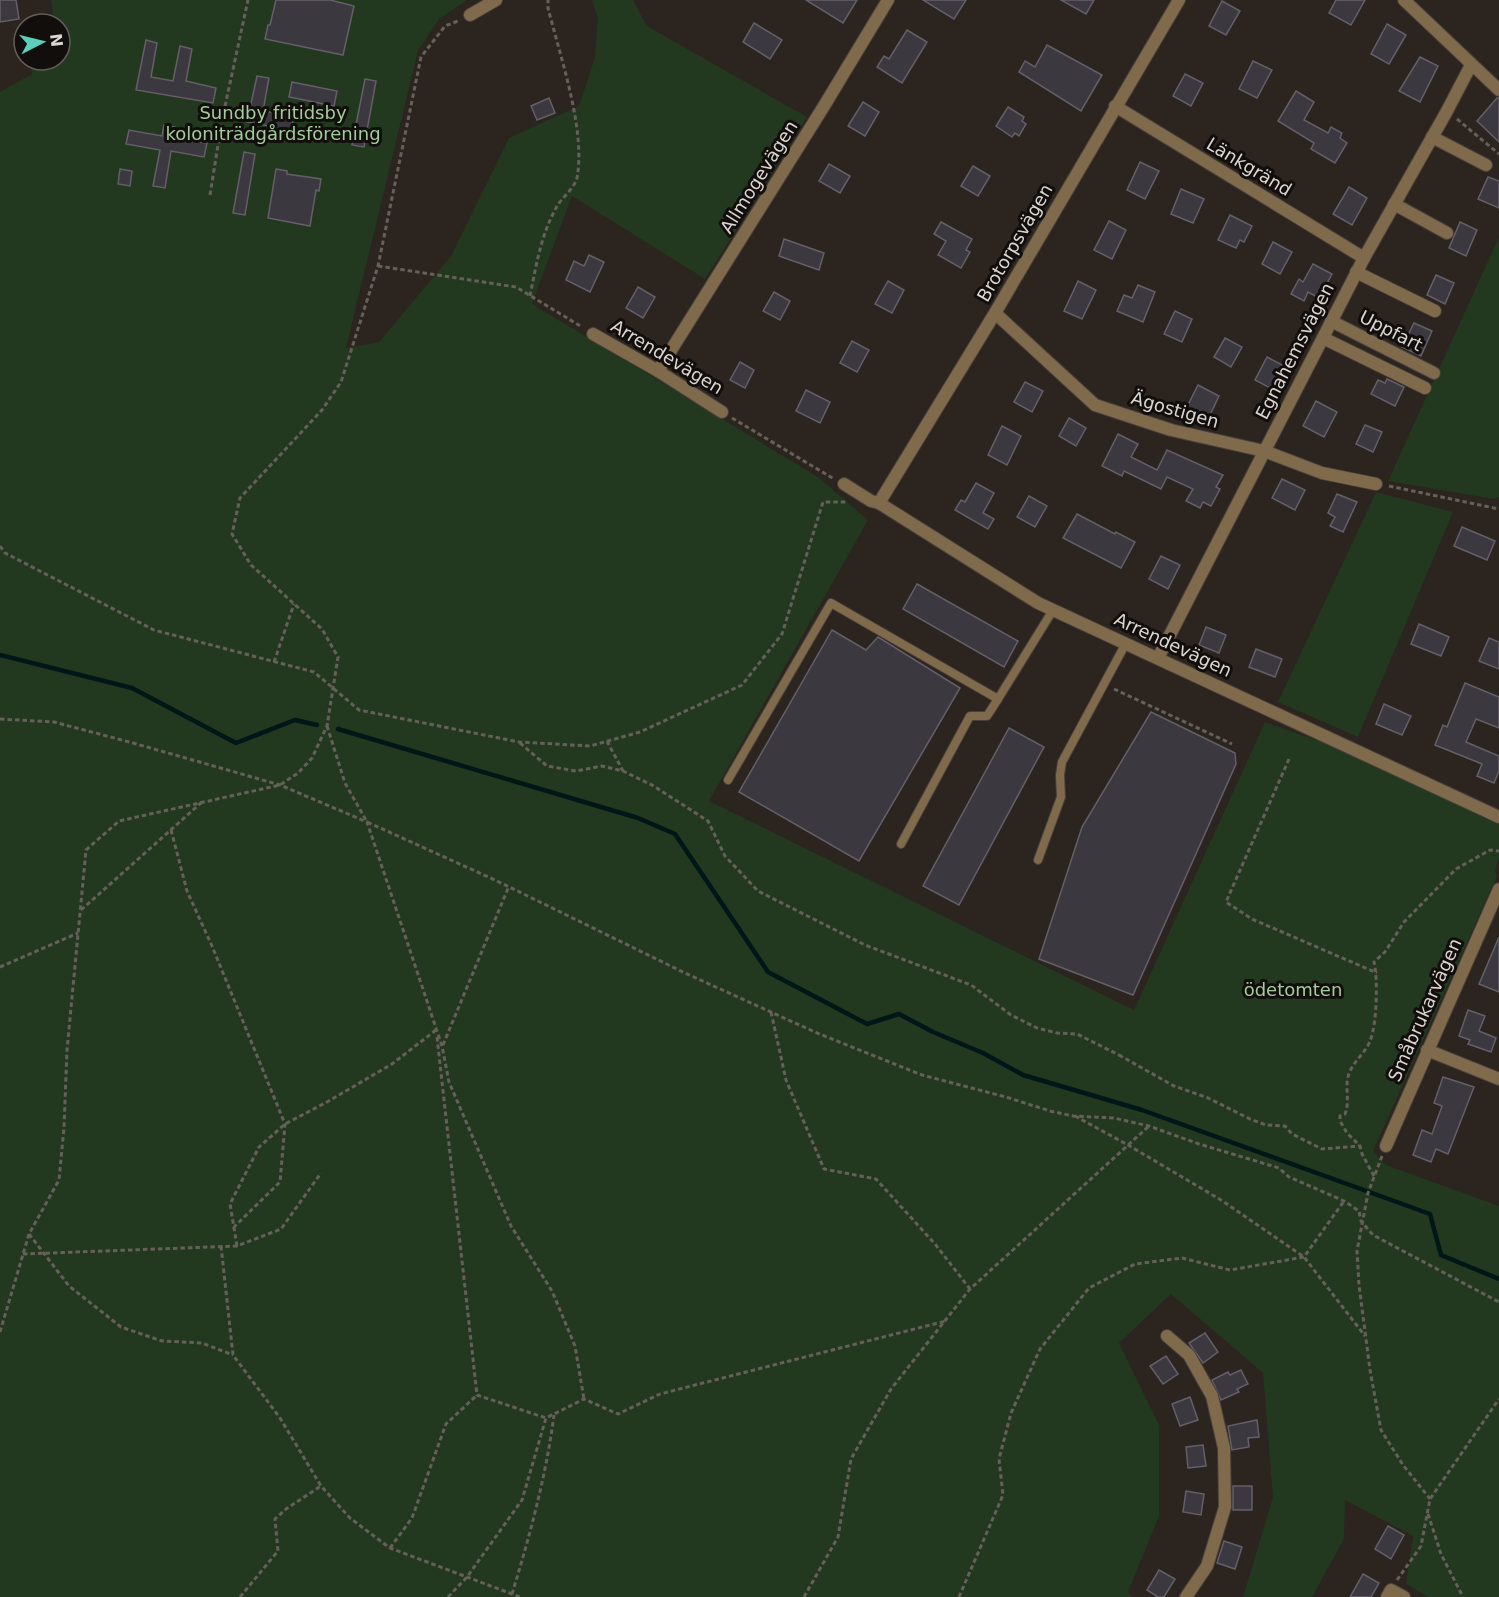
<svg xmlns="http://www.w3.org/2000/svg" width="1499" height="1597" font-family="'DejaVu Sans',sans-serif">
<rect width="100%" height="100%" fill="#2c241e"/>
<g fill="#22381f">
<path d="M51,0h416l-28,19 -21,32 -72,297 33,-6 72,-86 58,-118 70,-32 16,-49 3,-39 -6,-18h41l14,26 160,91 -102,162 -133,-83 -40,108 286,173 50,43 -159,281 425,209 131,-288 129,46 105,49v42l-4,11 2,6 -124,275 13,14 113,41v391h-71l-22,-13 7,-48 -68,-36 -1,39 -32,58h-69l30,-100 -10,-124 -92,-79 -52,49 40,82v91l-31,76 4,5h-1132v-1505l32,-18 -2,-14h30v-36h-6z"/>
<path d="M1499,237v260l-5,2 -106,-18z"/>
<path d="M1376,492l77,20 -95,225 -80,-35z"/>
</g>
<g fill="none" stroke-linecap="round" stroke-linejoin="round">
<g stroke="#001718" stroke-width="4.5">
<path d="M0,655l132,33 104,55 59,-23 22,5"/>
<path d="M338,729l300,89 37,16 93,138 99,52 32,-10 34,18 50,21 40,22 119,35 288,104 11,41 58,24"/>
</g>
</g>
<g fill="#3c3840" stroke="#645f68" stroke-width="1.5">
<path d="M0,0h16l3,19 -19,3z"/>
<path d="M276,0h54l24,6 -11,49 -78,-16 3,-14h2z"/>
<path d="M806,0h51l-14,23z"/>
<path d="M923,0h43l-12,19z"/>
<path d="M1061,0h33l-8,14z"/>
<path d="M1336,0h29l-14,25 -22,-12z"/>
<path d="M1222,1l18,10 -14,24 -17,-9z"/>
<path d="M754,23l28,17 -12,19 -27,-17z"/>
<path d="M1387,24l19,11 -17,29 -18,-10z"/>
<path d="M907,30l20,12 -25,41 -25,-16 7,-11 5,3z"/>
<path d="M146,40l11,3 -6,34 22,4 7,-35 12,3 -6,32 30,7 -3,15 -77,-13z"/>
<path d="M1047,45l55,30 -21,36 -62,-39 6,-11 10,6z"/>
<path d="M1420,57l18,9 -18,36 -21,-11z"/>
<path d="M1253,61l19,9 -15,28 -18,-9z"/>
<path d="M1185,74l18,9 -12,23 -18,-10z"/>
<path d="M257,76l12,2 -6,33 31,5 -3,14 -44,-8z"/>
<path d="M365,79l11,2 -12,66 -12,-2z"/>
<path d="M292,82l45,9 -3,15 -45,-9z"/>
<path d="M1296,91l18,11 -10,18 24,13 3,-6 11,6 -2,5 7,5 -12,20 -24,-14 3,-6 -36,-22z"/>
<path d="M549,98l6,15 -18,7 -6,-14z"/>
<path d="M1497,98h2v44l-22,-21z"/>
<path d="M863,102l16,10 -14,24 -17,-10z"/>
<path d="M1008,107l16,10 -2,4 4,3 -7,12 -4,-3 -3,4 -16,-11z"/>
<path d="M164,125l11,2 -2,11 34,5 -3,14 -33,-6 -6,37 -12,-2 7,-36 -34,-6 3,-14 33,6z"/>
<path d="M244,152l11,2 -10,61 -12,-2z"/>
<path d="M1140,162l19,9 -14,28 -18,-9z"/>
<path d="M829,164l21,12 -10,17 -21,-12z"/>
<path d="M973,166l17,10 -12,20 -17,-10z"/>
<path d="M120,169l12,2 -2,15 -12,-2z"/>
<path d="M276,169l11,2v3l34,5 -2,12 -3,-1 -6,36 -42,-8z"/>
<path d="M1488,177l11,4v27l-21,-9z"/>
<path d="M1349,187l18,11 -15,27 -19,-11z"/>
<path d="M1181,189l23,10 -11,24 -22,-9z"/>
<path d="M1230,215l22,11 -8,16 -4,-2 -4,8 -18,-8z"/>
<path d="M1109,221l17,9 -14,29 -18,-9z"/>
<path d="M941,222l31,17 -6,11 4,2 -9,16 -23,-13 8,-14 -12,-7z"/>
<path d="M1460,222l17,8 -11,26 -17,-8z"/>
<path d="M784,239l40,14 -5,17 -40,-14z"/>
<path d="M1273,242l19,10 -12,22 -18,-10z"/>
<path d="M589,255l15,7 -14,30 -24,-12 8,-19 10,5z"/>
<path d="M1313,264l19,10 -13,24 -11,-6 -4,9 -13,-7 8,-15 4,3z"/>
<path d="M1436,275l18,8 -9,21 -18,-9z"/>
<path d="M888,281l16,9 -12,23 -17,-9z"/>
<path d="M1078,281l18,9 -14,29 -18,-8z"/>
<path d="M1138,285l17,7 -12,30 -26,-11 7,-16 8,3z"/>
<path d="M638,287l17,10 -12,21 -17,-10z"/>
<path d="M774,292l16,9 -10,19 -17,-9z"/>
<path d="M1175,311l17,8 -10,23 -18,-8z"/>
<path d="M1414,323l18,8 -11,25 -19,-9z"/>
<path d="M1225,338l17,9 -11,20 -17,-10z"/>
<path d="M852,341l17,9 -12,22 -17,-9z"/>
<path d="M1267,357l17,9 -12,23 -17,-9z"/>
<path d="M740,362l14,8 -9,18 -15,-8z"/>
<path d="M1387,379l17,8 -9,19 -24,-12 7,-14 7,3z"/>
<path d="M1025,382l18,9 -11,21 -18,-10z"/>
<path d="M1198,385l21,11 -11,23 -22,-10z"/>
<path d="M806,390l24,12 -10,21 -24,-12z"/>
<path d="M1316,401l21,11 -13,25 -21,-11z"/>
<path d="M1069,418l17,10 -10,18 -17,-10z"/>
<path d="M1365,425l17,7 -9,20 -17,-8z"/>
<path d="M1002,426l19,10 -14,29 -19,-10z"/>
<path d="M1118,434l20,10 -7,13 26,13 10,-20 56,25 -7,12 4,2 -9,17 -8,-4 -3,6 -14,-7 7,-12 -26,-12 -6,12 -37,-18 -2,5 -20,-10z"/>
<path d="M1282,479l23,11 -10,20 -23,-12z"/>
<path d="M976,483l18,10 -11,20 11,6 -6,10 -33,-19 6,-10 4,2z"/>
<path d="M1337,494l20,8 -14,30 -13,-6 5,-9 -7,-4z"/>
<path d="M1029,496l18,10 -12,21 -18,-10z"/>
<path d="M1077,514l38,20 1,-2 19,10 -14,26 -58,-30z"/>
<path d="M1462,527l33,14 -8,19 -33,-14z"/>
<path d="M1161,556l19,9 -12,24 -19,-10z"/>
<path d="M917,584l101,57 -14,26 -101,-58z"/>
<path d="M1419,624l30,13 -8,19 -30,-12z"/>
<path d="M1206,627l20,8 -7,18 -20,-8z"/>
<path d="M832,630l34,20 12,-13 82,51 -101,173 -120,-69z"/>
<path d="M1489,638l10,4v27l-20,-8z"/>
<path d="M1256,649l26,10 -7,18 -26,-10z"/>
<path d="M1465,683l34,14v31l-23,-9 -10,23 33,14v15l-5,12 -17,-7 5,-12 -47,-19 8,-20 4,2z"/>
<path d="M1384,704l27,12 -9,19 -26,-11z"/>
<path d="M1151,712l84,41 1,11 -103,231 -94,-36 43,-132z"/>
<path d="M1009,728l35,19 -85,158 -36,-19z"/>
<path d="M1499,937v55l-20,-8z"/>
<path d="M1468,1010l17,6 -6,15 17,7 -5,14 -23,-8 2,-4 -11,-4z"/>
<path d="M1443,1077l31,10 -26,67 -12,-5 -5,13 -18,-7 9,-25 10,4 10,-28 -8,-3z"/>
<path d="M1205,1333l13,19 -15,11 -14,-20z"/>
<path d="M1166,1356l12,18 -15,10 -13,-18z"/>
<path d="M1241,1370l7,14 -11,5 2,3 -18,8 -9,-20 16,-8 2,3z"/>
<path d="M1190,1397l8,23 -18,6 -8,-22z"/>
<path d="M1257,1420l2,17 -11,1 1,9 -17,3 -4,-24z"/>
<path d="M1203,1445l3,21 -18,2 -2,-21z"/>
<rect x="1233" y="1486" width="19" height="24"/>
<path d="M1186,1491l18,3 -3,21 -18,-3z"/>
<path d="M1388,1526l16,9 -13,24 -16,-10z"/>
<path d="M1224,1541l18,6 -7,22 -18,-6z"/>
<path d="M1159,1570l16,9 -11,18h-6l-11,-7z"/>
<path d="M1363,1574l16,9 -8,14h-21z"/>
</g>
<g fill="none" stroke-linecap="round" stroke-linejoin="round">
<defs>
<g id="lane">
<path d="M728,780l103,-177 167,96 55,-89"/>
<path d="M901,844l69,-128h17l11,-17"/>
<path d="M1038,860l23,-63 -1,-22 2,-13 64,-119"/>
</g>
<g id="street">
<path d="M1404,0l95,90"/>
<path d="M470,15l26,-15"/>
<path d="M1115,106l249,152"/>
<path d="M1432,137l54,28"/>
<path d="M1394,204l53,29"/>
<path d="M1356,272l79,39"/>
<path d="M995,313l100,92 76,25 93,21 58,22 54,11"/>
<path d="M1331,321l103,52"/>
<path d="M593,334l65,37 64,41"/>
<path d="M1323,338l102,50"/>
<path d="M658,371l166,-265 64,-106"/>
<path d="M844,484l27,17 8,2 159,100 461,214"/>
<path d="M879,503l116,-190 184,-313"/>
<path d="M1158,658l206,-400 83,-147 24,-46"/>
<path d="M1427,1050l72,29"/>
<path d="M1386,1146l113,-257"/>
<path d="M1167,1336l22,19 23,41 12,52 1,59 -18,59 -21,31"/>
<path d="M1387,1597l4,-7 13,7"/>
</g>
</defs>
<use href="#lane" stroke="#48403b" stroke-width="10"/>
<use href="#street" stroke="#48403b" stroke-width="14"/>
<g stroke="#67605a" stroke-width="3" stroke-dasharray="4.5 3" stroke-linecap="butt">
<path d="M1457,119l42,35"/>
<path d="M210,195l12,-75 26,-120"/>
<path d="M378,266l138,21 66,40"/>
<path d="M530,296c6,-30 11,-61 26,-88 5,-10 18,-19 21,-30 9,-48 -17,-122 -29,-170v-8"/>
<path d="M732,418l102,61"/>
<path d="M1389,486l110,23"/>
<path d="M0,546l5,7 149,77 160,42 45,38 160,32 71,4 50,-14 102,-47 40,-51 41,-132h23"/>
<path d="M274,662l20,-58"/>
<path d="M1114,689l118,55"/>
<path d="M0,719l54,3 79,21 147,42 87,37 75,224 7,36 62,144 41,65 23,55 9,53"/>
<path d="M327,726l18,57 22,39 128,58 190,93 132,60 105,42 84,22 44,14 23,5 41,2 35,8 50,18 80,24 10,9 55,24 15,10 2,10 12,14 126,67"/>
<path d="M607,741l16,30"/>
<path d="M520,743l27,23 29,5 26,-5 21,5 29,14 56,36 17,35 33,35 107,54 106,40 40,30 26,13 20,5 20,1 44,22"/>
<path d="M1289,759l-63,143 26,17 125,54"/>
<path d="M171,830l16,61 25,55 73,178 -5,58 -46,45"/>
<path d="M81,910l121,-108"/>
<path d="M0,967l78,-34"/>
<path d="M771,1012l15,68 38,89 52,10 59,65 35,45"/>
<path d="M437,1037l40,358 69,23"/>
<path d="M443,1045l66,-159"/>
<path d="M1119,1055l55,31 34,12 42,21 16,6 19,1 7,8 30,15 37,-3"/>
<path d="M1075,1116l53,29 93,55 83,57 61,79"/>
<path d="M1382,1156l-14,37 -11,58 2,34 11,85 11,60 22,35 27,34"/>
<path d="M1374,1176l-12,-22 -2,-8 -13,-13 -7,-12v-5l5,-2c5,-12 0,-25 3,-37 3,-14 17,-23 22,-36 7,-16 8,-63 4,-79l11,-10 19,-30 52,-53 34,-19 9,1"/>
<path d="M29,1234l40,52 52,41 41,14 40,2 31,12"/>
<path d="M221,1246l12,109 47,63 41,68 29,32 40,30 130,49"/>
<path d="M237,1246l-7,-42 29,-57 26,-23 42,-22 65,-38 44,-34"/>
<path d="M23,1254l214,-8 44,-17 40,-56"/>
<path d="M0,1332l29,-98 30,-54 5,-52 3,-78 19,-200 33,-29 161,-36 18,-12 14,-15 15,-32 11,-69 -16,-28 -71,-64 -19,-31 8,-36 82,-88 19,-28 37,-116 43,-209 24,-31 13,-5"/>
<path d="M1428,1514l13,40 22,43"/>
<path d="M390,1548l22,-30 34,-94 31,-29"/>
<path d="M1397,1580l24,-34 9,-47 69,-100"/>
<path d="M512,1594c18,-59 34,-118 42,-179"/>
<path d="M240,1597l38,-46 -3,-32 11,-10 35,-23"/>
<path d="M448,1597l19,-20 55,-77 24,-82 38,-19 34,15 42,-20 286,-73"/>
<path d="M804,1597l34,-60 13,-78 40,-70 79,-100 179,-163"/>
<path d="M959,1597l44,-102 -4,-36 12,-46 29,-64 49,-61 46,-24 47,-6 48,12 74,-13 40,-56"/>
</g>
<use href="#lane" stroke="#806a4c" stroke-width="8"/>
<use href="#street" stroke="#806a4c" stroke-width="12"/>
</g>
<g text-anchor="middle" stroke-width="6" stroke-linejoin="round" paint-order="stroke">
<g font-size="18" fill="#a0cd99" stroke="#120e0c">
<text x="273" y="119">Sundby fritidsby<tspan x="273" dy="21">koloniträdgårdsförening</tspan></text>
<text x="1293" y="996">ödetomten</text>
</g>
<g font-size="18" fill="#dcd6d2" stroke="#120e0c">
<text transform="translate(1249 167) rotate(31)" y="6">Länkgränd</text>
<text transform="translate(759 177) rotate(-58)" y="6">Allmogevägen</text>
<text transform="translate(1015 243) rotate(-60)" y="6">Brotorpsvägen</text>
<text transform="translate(1391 331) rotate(27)" y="6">Uppfart</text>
<text transform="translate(1295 351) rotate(-63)" y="6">Egnahemsvägen</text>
<text transform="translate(667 357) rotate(31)" y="6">Arrendevägen</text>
<text transform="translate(1175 410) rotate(16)" y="6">Ägostigen</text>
<text transform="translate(1173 645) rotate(25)" y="6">Arrendevägen</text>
<text transform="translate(1425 1010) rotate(-66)" y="6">Småbrukarvägen</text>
</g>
</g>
<g transform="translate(42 42) rotate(83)"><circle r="28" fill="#120e0c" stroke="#635e5b" stroke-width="1.5"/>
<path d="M0-4.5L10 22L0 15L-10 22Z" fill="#5bcebc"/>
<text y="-9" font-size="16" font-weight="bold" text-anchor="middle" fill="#dcd6d2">N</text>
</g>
</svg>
